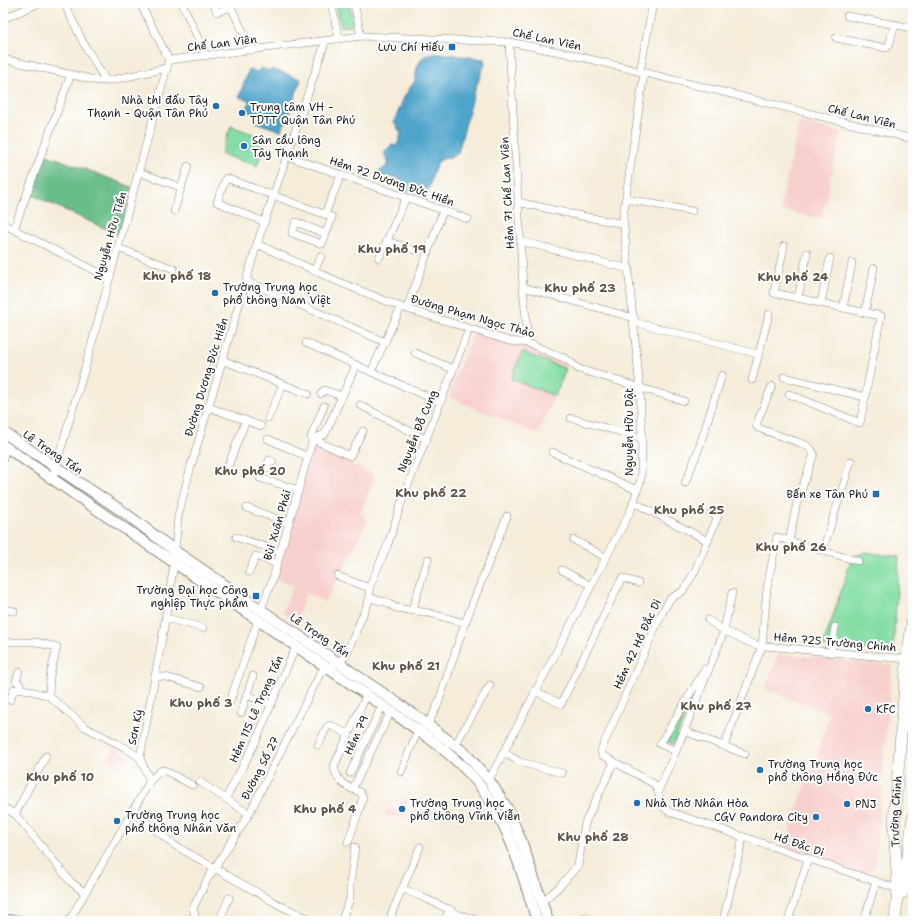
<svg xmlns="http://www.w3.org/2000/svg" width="916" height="924" font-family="'Shantell Sans',sans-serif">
<rect width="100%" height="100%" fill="#fff"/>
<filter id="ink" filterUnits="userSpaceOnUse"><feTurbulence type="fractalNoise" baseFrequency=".025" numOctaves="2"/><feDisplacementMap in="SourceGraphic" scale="8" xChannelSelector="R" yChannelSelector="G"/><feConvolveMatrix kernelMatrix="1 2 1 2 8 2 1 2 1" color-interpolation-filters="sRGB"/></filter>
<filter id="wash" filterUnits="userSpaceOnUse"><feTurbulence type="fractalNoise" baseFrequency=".012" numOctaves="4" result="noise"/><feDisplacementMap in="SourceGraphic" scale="16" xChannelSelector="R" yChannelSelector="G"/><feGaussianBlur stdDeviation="0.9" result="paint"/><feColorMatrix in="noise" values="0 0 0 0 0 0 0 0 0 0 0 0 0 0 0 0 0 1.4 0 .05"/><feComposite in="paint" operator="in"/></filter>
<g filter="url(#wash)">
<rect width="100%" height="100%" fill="#f5edda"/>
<g fill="#f7d0cd">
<path d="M799,122l42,10 -19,87 -42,-9z"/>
<path d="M474,331l56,15 34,16 2,7 -28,65 -90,-37 4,-13z"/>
<path d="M314,447l62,28 -16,39 8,5 -19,41 -24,42 -19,-9 -9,28 -15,-8 11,-27 -20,-8z"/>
<path d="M778,654l114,11 -17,201 -8,10 -83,-29 46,-133 -65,-25z"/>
<path d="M115,748l16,11 -8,12 -16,-12z"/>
<path d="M401,796l7,2 -3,14 4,1 -2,7 -22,-5 2,-7 11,2z"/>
</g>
<g fill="#84dea4" stroke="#507d60">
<path d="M336,3h13l5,22 -13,2z"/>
<path d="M231,126l35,13 -9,27 -36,-12z"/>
<path d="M522,352l44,17 -11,27 -44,-17z"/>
<path d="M865,552l34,5 -6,95 -70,-6 29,-88z"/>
<path d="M699,684l-26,60 -7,-3z"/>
</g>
<path fill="#6bbd8a" stroke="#446c53" d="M45,154l87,33 -13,48 -89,-41z"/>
<g fill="#4fa4cb" stroke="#366074">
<path d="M440,53l44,6 1,5 -11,28 -16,61c-6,5 -9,4 -15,6 -10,3 -11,22 -14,30l-10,5 -20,-6v-10l-21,-2 -2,-3 6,-3 7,-7 -5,-10 7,-8 6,1 4,-12 -7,-12 11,-27 10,-14 2,-14 5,-9 6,-4z"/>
<path d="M260,68l11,3 1,-2 29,10 -15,44 -2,-1 -3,9 -26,-9 3,-7 -8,-2 -3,-4 3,-8 -11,-4 10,-28 9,3z"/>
</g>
</g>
<g filter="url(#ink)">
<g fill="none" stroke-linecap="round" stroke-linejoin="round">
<defs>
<g id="minor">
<path d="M64,3l20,41 22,37"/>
<path d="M182,3l24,53"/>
<path d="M213,3l4,9 14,-5 21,43"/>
<path d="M331,3l8,36"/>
<path d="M354,3l7,33"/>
<path d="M847,16l66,12"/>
<path d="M3,19l36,-16"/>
<path d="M836,38l50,10 3,-3 6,-21"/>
<path d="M509,42l14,245 5,56"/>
<path d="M3,59l96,22 13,-1 55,-12"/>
<path d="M169,60l192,-24 148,6 56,11 348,86"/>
<path d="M640,72l13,-69"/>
<path d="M287,156l181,63"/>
<path d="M139,172l41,15"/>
<path d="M626,199l66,12"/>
<path d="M518,202l49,11"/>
<path d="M174,211l14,-45"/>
<path d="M325,214l16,-39"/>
<path d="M571,214l53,10"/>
<path d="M264,222l-47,-20 9,-24 106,39 -10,27 -30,-11 4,-11 30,12"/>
<path d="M3,224l107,54"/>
<path d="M14,229l57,-155"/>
<path d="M387,241l27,9"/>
<path d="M520,241l109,28"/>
<path d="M257,244l82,38 62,25 108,34 19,2 38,16 13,10 105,32"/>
<path d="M784,246l-10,47 107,23 -21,107 -71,-29"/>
<path d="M118,248l56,21"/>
<path d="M379,258l27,-60"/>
<path d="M314,271l7,-15"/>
<path d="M246,281l139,61"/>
<path d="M523,287l111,31"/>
<path d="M798,298l9,-45"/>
<path d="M821,303l9,-45"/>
<path d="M407,308l36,-97"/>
<path d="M843,308l9,-45"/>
<path d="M865,313l9,-45"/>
<path d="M634,322l124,32"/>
<path d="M306,343l134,59"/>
<path d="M415,353l38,16"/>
<path d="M222,360l86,34"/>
<path d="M371,372l30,-65"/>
<path d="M784,377l81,20"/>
<path d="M752,380l17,-66"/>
<path d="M321,394l3,-4 18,6"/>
<path d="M360,405l67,35"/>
<path d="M324,406l-13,31 2,2 37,17 13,-25"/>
<path d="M208,407l53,19"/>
<path d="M268,418l15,-34"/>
<path d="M571,418l71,20"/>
<path d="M268,439l40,18"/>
<path d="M552,452l85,38"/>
<path d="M3,459l2,-12"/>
<path d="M273,462l-4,-2 -2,9h-4l-3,9 39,12"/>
<path d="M228,466l18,-46"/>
<path d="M52,479l35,-118 82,-301 -29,-57"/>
<path d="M685,483l13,-32 24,-76"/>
<path d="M633,502l75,39"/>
<path d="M247,508l42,15"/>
<path d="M713,510l-2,3 7,3 -24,57 -11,18 -13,8 -9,16 -60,135 1,5 52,29c8,10 3,21 16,28l228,77"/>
<path d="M236,537l45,15"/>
<path d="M574,540l31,17"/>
<path d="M789,541l69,20"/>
<path d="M823,550l28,-89"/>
<path d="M562,570l28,15"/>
<path d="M249,572l7,-16 21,8"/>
<path d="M338,576l31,12"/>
<path d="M370,598l16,4 10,6 33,5 36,10 -27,81 -10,20"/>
<path d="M3,609l11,2"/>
<path d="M261,609l12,-31 40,-139 12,-5 31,-69"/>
<path d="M412,611l16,-52"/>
<path d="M166,618l37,10"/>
<path d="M708,620l15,10 32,15 152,14"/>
<path d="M465,623l42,-107"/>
<path d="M3,642h32l22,5 -7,29 -1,20 36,31 39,20 16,11"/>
<path d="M831,653l4,-26"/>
<path d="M19,672l-3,9 4,3v4"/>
<path d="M155,677h11l35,10"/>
<path d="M20,688l29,8"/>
<path d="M535,691l26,13 61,-126 16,5"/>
<path d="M246,695l25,9"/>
<path d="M10,700l4,-11 3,1 3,-2"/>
<path d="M229,704l29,-84"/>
<path d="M241,713l12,-37"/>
<path d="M684,731l61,23"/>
<path d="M318,745l9,-18 3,-2 18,9"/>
<path d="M455,745l35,-60"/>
<path d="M724,746l38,-100 5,-58 10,-51 12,4 8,-39 17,-48 -3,-5 -5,-4 -48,-17 -2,-3 16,-39"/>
<path d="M676,751l-16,-7 45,-75"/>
<path d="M503,752l17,10 42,11"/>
<path d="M401,772l17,-42"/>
<path d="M350,773l32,-67"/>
<path d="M489,780l142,-270 10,-31 1,-41 -2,-49 -17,-172 21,-144"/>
<path d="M150,781l10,-10 4,-1 28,15"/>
<path d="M200,782l49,32"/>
<path d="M355,784l36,-73"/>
<path d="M658,791l18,-40 47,-117 9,-41"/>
<path d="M226,798l30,-57 40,-95"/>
<path d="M3,807l12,7 55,67 14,11"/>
<path d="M132,810l42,35 107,61 33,15"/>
<path d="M15,814l31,-58"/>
<path d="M348,842l10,-28 5,-17 -3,-5c-14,-5 -24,-10 -26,-26l33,-72"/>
<path d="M402,888c18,9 38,16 55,26 7,3 14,3 21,7"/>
<path d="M542,902l18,-16 18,-21 7,-42 29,-61"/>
<path d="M586,917l4,4"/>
<path d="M69,921l81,-140 -10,-23 23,-125 11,-69 4,-48 13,-50 66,-222 69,-204"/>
<path d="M196,921l-3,-13 14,-28 42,-66 72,-142 24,-15 25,-59 -1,-10 19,-44 15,-46 66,-169"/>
<path d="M219,921l10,-23"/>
<path d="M341,921l9,-22v-15l5,-37"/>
<path d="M393,921l-2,-6 29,-68"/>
<path d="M444,921l6,-12"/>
<path d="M723,921l20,-84"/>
<path d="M788,921l20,-62"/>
<path d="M864,921l12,-40"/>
</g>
<g id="secondary">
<path d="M3,432l122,81 50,38 241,165 49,37 24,27 18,28 15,35 26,78"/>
<path d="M3,445l415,285c18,13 36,27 52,44 37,40 51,96 67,147"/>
<path d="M3,920l17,1"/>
</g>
<g id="primary">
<path d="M903,893l10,-75"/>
<path id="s1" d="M895,921l3,-32 -4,-66 13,-164 6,-42"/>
</g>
</defs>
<use href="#minor" stroke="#88847b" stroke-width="8"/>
<use href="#secondary" stroke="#88847b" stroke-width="12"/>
<use href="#primary" stroke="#88847b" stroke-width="12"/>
<use href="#minor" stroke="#fff" stroke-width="7"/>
<use href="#secondary" stroke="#fff" stroke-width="10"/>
<use href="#primary" stroke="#fff" stroke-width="11"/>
</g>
</g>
<g fill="#1f6fb2" stroke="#fff" stroke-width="1.5">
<rect x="448" y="43" width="8" height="8" rx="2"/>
<circle cx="216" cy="106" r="4"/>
<circle cx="242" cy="113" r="4"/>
<circle cx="244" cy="146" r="4"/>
<circle cx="215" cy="293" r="4"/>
<rect x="872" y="490" width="8" height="8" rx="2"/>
<rect x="252" y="592" width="8" height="8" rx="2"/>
<circle cx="868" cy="709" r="4"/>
<circle cx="760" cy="770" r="4"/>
<circle cx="637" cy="803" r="4"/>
<circle cx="847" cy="804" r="4"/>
<circle cx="402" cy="809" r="4"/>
<circle cx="816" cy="817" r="4"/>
<circle cx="117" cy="821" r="4"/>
</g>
<g text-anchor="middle" stroke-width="4" stroke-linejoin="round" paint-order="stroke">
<g font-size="11" fill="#1c1c1c" stroke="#fff">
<text transform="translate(547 39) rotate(12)" y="4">Chế Lan Viên</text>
<text transform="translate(222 43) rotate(-7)" y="4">Chế Lan Viên</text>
<text transform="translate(862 116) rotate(14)" y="4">Chế Lan Viên</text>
<text transform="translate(392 181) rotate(19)" y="4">Hẻm 72 Dương Đức Hiền</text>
<text transform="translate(507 193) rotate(-93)" y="4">Hẻm 71 Chế Lan Viên</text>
<text transform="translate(110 236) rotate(-74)" y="4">Nguyễn Hữu Tiến</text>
<text transform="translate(473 316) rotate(16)" y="4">Đường Phạm Ngọc Thảo</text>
<text transform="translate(206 377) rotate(-73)" y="4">Đường Dương Đức Hiền</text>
<text transform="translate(417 431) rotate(-68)" y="4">Nguyễn Đỗ Cung</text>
<text transform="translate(629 432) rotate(-90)" y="4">Nguyễn Hữu Dật</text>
<text transform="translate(53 452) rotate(34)" y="4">Lê Trọng Tấn</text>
<text transform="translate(277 525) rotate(-74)" y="4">Bùi Xuân Phái</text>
<text transform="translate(320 635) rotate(34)" y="4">Lê Trọng Tấn</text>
<text transform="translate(835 642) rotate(5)" y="4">Hẻm 725 Trường Chinh</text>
<text transform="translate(637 644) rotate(-65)" y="4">Hẻm 42 Hồ Đắc Di</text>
<text transform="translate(256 709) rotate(-66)" y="4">Hẻm 115 Lê Trọng Tấn</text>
<text transform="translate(135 727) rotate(-79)" y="4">Sơn Kỳ</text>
<text transform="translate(356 735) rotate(-65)" y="4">Hẻm 79</text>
<text transform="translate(260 768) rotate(-63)" y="4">Đường Số 27</text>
<text dy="4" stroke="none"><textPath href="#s1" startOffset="110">Trường Chinh</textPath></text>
<text transform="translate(799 844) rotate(19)" y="4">Hồ Đắc Di</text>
</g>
<g font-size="11" fill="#1c1c1c" stroke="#fff" text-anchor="start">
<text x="444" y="51" text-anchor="end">Lưu Chí Hiếu</text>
<text x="208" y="104" text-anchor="end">Nhà thi đấu Tây<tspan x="208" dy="13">Thạnh - Quận Tân Phú</tspan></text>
<text x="250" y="111">Trung tâm VH -<tspan x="250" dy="13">TDTT Quận Tân Phú</tspan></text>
<text x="252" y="144">Sân cầu lông<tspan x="252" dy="13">Tây Thạnh</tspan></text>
<text x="223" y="291">Trường Trung học<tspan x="223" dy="13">phổ thông Nam Việt</tspan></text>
<text x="868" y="498" text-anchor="end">Bến xe Tân Phú</text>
<text x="248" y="594" text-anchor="end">Trường Đại học Công<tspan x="248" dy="13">nghiệp Thực phẩm</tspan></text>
<text x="876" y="713">KFC</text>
<text x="768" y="768">Trường Trung học<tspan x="768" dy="13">phổ thông Hồng Đức</tspan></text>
<text x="410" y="807">Trường Trung học<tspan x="410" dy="13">phổ thông Vĩnh Viễn</tspan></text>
<text x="645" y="807">Nhà Thờ Nhân Hòa</text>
<text x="855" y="808">PNJ</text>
<text x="125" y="819">Trường Trung học<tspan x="125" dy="13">phổ thông Nhân Văn</tspan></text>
<text x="808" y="821" text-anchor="end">CGV Pandora City</text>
</g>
<g font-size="12" font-weight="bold" fill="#615246" stroke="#fff">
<text x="392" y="253">Khu phố 19</text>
<text x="177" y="280">Khu phố 18</text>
<text x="793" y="281">Khu phố 24</text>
<text x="580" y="292">Khu phố 23</text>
<text x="250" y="475">Khu phố 20</text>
<text x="431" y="497">Khu phố 22</text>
<text x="689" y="514">Khu phố 25</text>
<text x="791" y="551">Khu phố 26</text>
<text x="406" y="670">Khu phố 21</text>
<text x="201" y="707">Khu phố 3</text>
<text x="716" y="710">Khu phố 27</text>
<text x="60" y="781">Khu phố 10</text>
<text x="325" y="813">Khu phố 4</text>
<text x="593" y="841">Khu phố 28</text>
</g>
</g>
<rect width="916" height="924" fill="none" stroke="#fff" stroke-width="16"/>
</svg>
